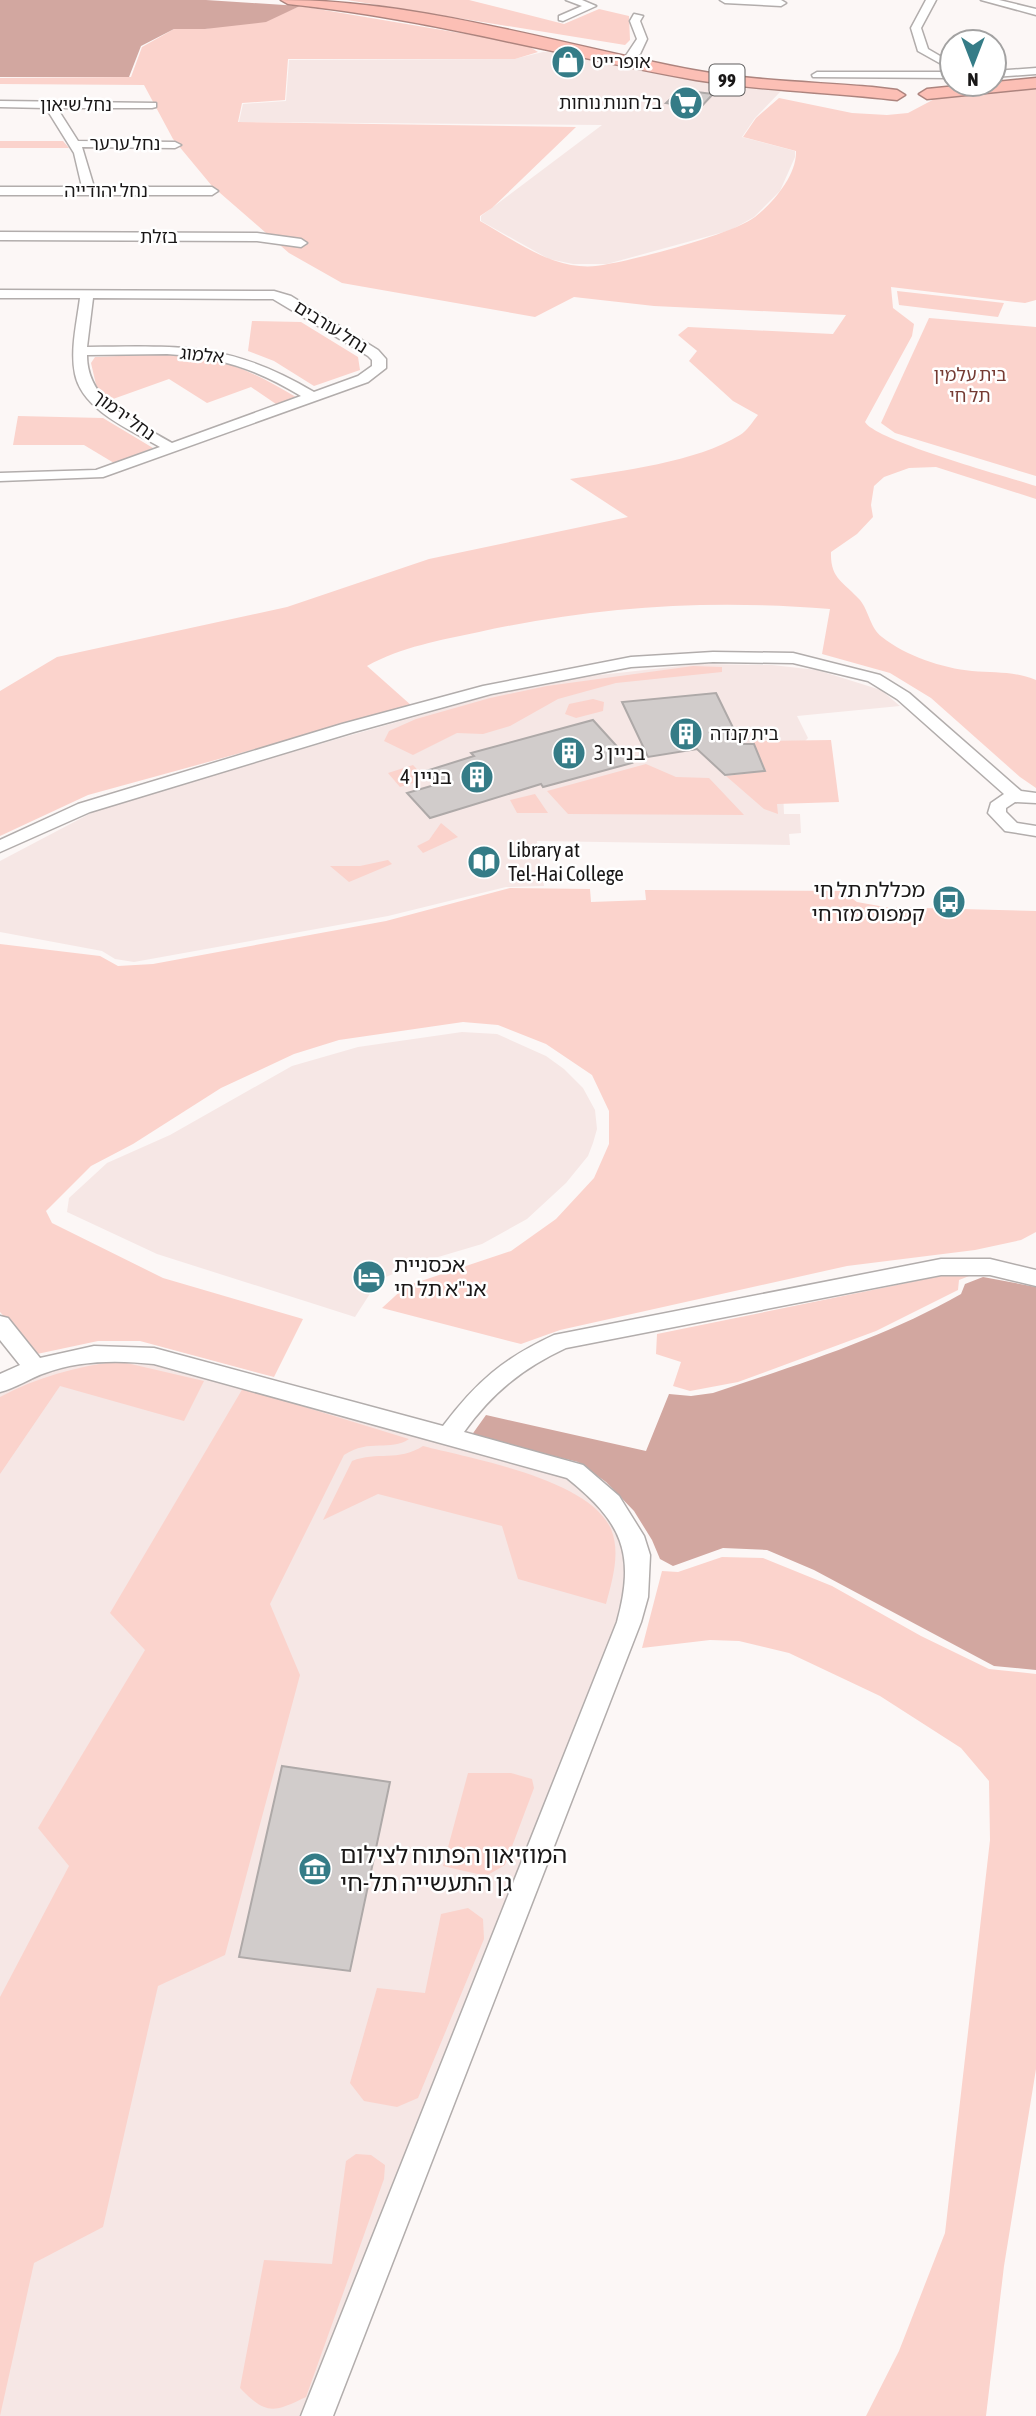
<svg xmlns="http://www.w3.org/2000/svg" width="1036" height="2416" font-family="'Asap Condensed','Noto Sans Hebrew',sans-serif">
<rect width="100%" height="100%" fill="#fcf7f6"/>
<g fill="#f6e7e5">
<path d="M543,52h31l207,39 -26,27 -13,19 53,14v6l-15,34 -26,26 -23,13 -124,34h-34l-24,-5 -68,-38v-5l121,-91 -363,-3 4,-18 43,-3 3,-41 225,-1z"/>
<path d="M699,664l73,1 45,5 64,20 19,16 -103,10 11,22 -26,27 2,49h16l1,19 -12,1 1,11 -253,-4 7,45 -38,1 -118,29 -254,46 -19,-3 -13,-8 -102,-19v-71l93,-49 129,-40 284,-81 66,-13z"/>
<path d="M462,1032l35,2 49,22 18,13 19,19 12,22 2,19 -4,14 -5,13 -22,27 -39,36 -45,25 -64,19 -32,14 -13,12 -18,28 -198,-63 -90,-42 2,-14 38,-35 63,-28 122,-69 66,-19z"/>
<path d="M75,1361h76l402,109 38,21 35,48 2,61 -322,816h-306v-1025l23,-13z"/>
</g>
<g fill="#fbd3cc">
<path d="M347,0h122l95,24 35,-15 30,7 1,24 -5,5z"/>
<path d="M300,6l225,38 13,8 -23,7h-227l-3,41 -43,3 -4,19 338,5 -84,81 -12,8v5c29,16 58,38 91,44 12,2 25,2 37,-1 30,-5 125,-30 147,-47 18,-14 42,-42 41,-66l-53,-14 13,-19 23,-20 73,15 35,2 21,-2 34,-18 94,-11v216l-11,3 -134,-16 2,21 21,16 -2,12 -47,86c11,19 143,55 171,64v13l-100,-32 -27,1 -25,9 -10,9 -3,19 2,12 -16,17 -26,18c-1,27 13,30 29,48 9,11 10,28 22,37 24,19 60,31 90,34 23,2 42,0 64,9v108l-16,-11 -89,-79 -41,-25 -68,-19 8,-45c-119,-10 -234,-3 -351,23 -38,8 -78,15 -112,34l45,40 -324,89 -88,41v-145l57,-34 230,-50 142,-48 199,-42 -58,-38c50,-8 127,-17 170,-44 7,-4 13,-14 18,-20l-25,-14 -44,-40 8,-10 -19,-16 10,-8 145,7 13,-19 -192,-9 -80,-9 -39,20 -193,-34 -53,-30 -77,-67 -39,-47 -29,-54 -144,-1v-6l131,-1 11,-30 32,-18h31l81,-17z"/>
<path d="M0,141h63l6,7h-69z"/>
<path d="M897,291l107,12 -6,14 -99,-12z"/>
<path d="M929,318l107,9v149l-141,-43 -14,-10z"/>
<path d="M252,321l49,1 57,35 2,13 -46,16 -40,-25 -26,-10z"/>
<path d="M168,354c54,3 82,16 128,43l-20,7 -25,-17 -44,16 -38,-24 -56,20 -16,-10 -6,-26 4,-6z"/>
<path d="M18,416l85,2 50,30 -39,15 -30,-18h-71z"/>
<path d="M693,666l29,1v5l-106,11 -58,16 -48,27 -27,8 -26,-1 -44,22 -29,-14 5,-10 27,-12 74,-21 57,-12z"/>
<path d="M593,699l11,3 -1,9 -27,7 -11,-4 4,-10z"/>
<path d="M831,740l8,62 -62,2 1,10 -14,-5 -38,-33 40,-5 -13,-30z"/>
<path d="M646,764l30,13 33,1 35,37 -176,-1 -21,-23z"/>
<path d="M413,765l13,14 -26,8 -12,-14z"/>
<path d="M535,794l13,19h-31l-7,-13z"/>
<path d="M441,823l17,14 -35,16 -6,-7 12,-6z"/>
<path d="M388,860l4,4 -43,18 -19,-16h30z"/>
<path d="M510,888l80,1 1,13 55,-2 -1,-10 197,1 15,11 28,5 151,4v321l-15,8 -46,10 -128,16 -287,64 -39,14 -139,-36 24,-22 105,-35 45,-32 38,-41 15,-34v-33l-17,-36 -46,-31 -48,-19 -35,-3 -124,18 -45,14 -73,34 -88,56 -42,22 -45,45 6,12 111,55 140,41 -29,58 -134,-36h-42l-61,13 -37,-42v-368l100,12 18,10 35,-2 233,-43z"/>
<path d="M974,1274l-15,6 -1,10 -82,41 -138,51 -48,9 -17,-5 8,-24 -25,-8 1,-20 284,-58z"/>
<path d="M118,1361l86,20 -20,40 -124,-35 -60,88v-77c37,-20 76,-30 118,-36z"/>
<path d="M243,1388l166,51c-19,13 -39,-1 -65,16l-74,149 30,71 -75,280 -67,31 -55,241 -69,36 -34,153v-419l69,-131 -31,-38 107,-178 -35,-37z"/>
<path d="M423,1446c50,13 166,33 188,83 10,24 1,52 -5,75l-88,-25 -16,-53 -124,-32 -55,26 29,-59c25,-10 46,1 71,-15z"/>
<path d="M722,1557l41,1 69,28 89,50 68,33 47,5v395l-32,197 -18,150h-120l33,-65 46,-118 45,-393 -1,-59 -28,-33 -81,-52 -91,-43 -50,-12 -29,-1 -68,8 20,-77 16,1z"/>
<path d="M468,1773h43l21,6 2,9 -29,77 -19,11 -43,-10z"/>
<path d="M468,1908l15,11 1,20 -66,159 -21,9 -33,-6 -14,-18 27,-95 48,5 16,-79z"/>
<path d="M356,2154l15,1 14,10 -1,14 -78,218c-33,16 -40,18 -66,-9l24,-128 68,4 14,-103z"/>
</g>
<g fill="#d2a7a0">
<path d="M0,0h206l94,6 -34,16 -61,7h-31l-33,17 -12,31h-129z"/>
<path d="M983,1277l53,10v383l-42,-4 -180,-96 -47,-20 -44,-2 -50,18 -13,-7 -8,-19 -18,-29 -28,-29 -28,-20 -107,-26 15,-21 160,36 23,-57 22,2 22,-3c84,-28 171,-55 248,-99l4,-10z"/>
</g>
<g fill="#d1cccb" stroke="#aea9a8" stroke-width="2">
<path d="M680,90l33,4 -13,14 -34,-5z"/>
<path d="M716,693l25,51h13l11,27 -40,4 -28,-26 -49,8 -26,-55z"/>
<path d="M593,720l39,43 -89,24 -2,-3 -111,34 -23,-25 31,-9 -12,-13 48,-15 -3,-3z"/>
<path d="M282,1766l108,16 -40,189 -111,-14z"/>
</g>
<g fill="none" stroke-linecap="round" stroke-linejoin="round">
<defs>
<g id="minor">
<path d="M566,0h16l14,6 -33,15 -4,-1v-4l23,-10z"/>
<path d="M720,0h61l5,3 -5,3 -56,-3z"/>
<path d="M926,0h10l-15,28 7,21 24,14v7l-34,-19 -7,-23z"/>
<path d="M981,0h18l37,9v6z"/>
<path d="M634,14l9,2 -3,5 7,18 -7,15 -10,6 -5,-3 12,-18 -7,-18z"/>
<path d="M1036,68v6l-42,3v-6z"/>
<path d="M817,72h135v6l-139,-1 -1,-2z"/>
<path d="M0,101l156,2v4l-4,1h-95l21,33 97,1 6,3 -6,3 -93,-1 12,40h118l6,4 -6,4h-212v-8h82l-8,-34 -28,-45 -46,-1z"/>
<path d="M0,232l257,1 44,6 6,4 -6,4 -44,-6 -257,-1z"/>
<path d="M0,290l274,1 17,5 87,54 8,9v9l-18,14 -265,95 -103,4v-8l96,-3 64,-23c-29,-17 -78,-37 -85,-73 -5,-24 2,-52 5,-76h-80zM93,298l180,1 95,57 4,4v6l-14,10 -44,16c-84,-50 -133,-46 -227,-45zM167,354c54,3 89,15 134,42l-129,47c-37,-22 -85,-40 -85,-88z"/>
<path d="M713,652l80,1 87,22 29,18 112,98 15,2v10l-21,-1 -9,6v4l11,11 19,3v10l-31,-5 -17,-18 3,-10 13,-9 -107,-95 -29,-18 -75,-18 -80,-1 -82,5 -140,27 -137,38 -264,80 -90,40v-12l78,-36 264,-80 141,-38 148,-29z"/>
<path d="M941,1259h49l46,11v16l-46,-11h-49l-375,73c-43,20 -74,45 -102,84l119,33 36,31 25,40 6,19 -2,42 -7,25 -308,794h-32l316,-794c19,-69 5,-100 -50,-144l-413,-114c-36,-4 -74,-4 -109,9 -15,5 -29,15 -45,19v-18l20,-9 -20,-25v-24l8,2 32,40 54,-12 60,2 289,78c33,-44 61,-68 111,-91z"/>
</g>
<g id="highway">
<path d="M281,0c139,0 275,44 412,70 59,11 119,12 179,17l25,3 8,5 -8,5c-67,-8 -135,-9 -201,-20 -137,-24 -269,-62 -408,-76z"/>
<path d="M1036,78v10l-109,11 -8,-5 8,-5z"/>
</g>
</defs>
<use href="#minor" stroke="#b2adac" stroke-width="3"/>
<use href="#highway" stroke="#ad847e" stroke-width="3"/>
<use href="#minor" fill="#fff" fill-rule="evenodd"/>
<use href="#highway" fill="#fcbfb5" fill-rule="evenodd"/>
</g>
<defs>
<symbol id="shop-disc" viewBox="-11 -11 22 22"><circle r="9.5" fill="#357c87" stroke="#fff"/><path d="M-5-2.5h2.3a2.7 3.5 0 0 1 5.4 0H5L5.5 6h-11ZM-1.5-2.5h3a1.5 2.3 0 0 0-3 0Z" fill="#fff"/></symbol>
<symbol id="supermarket-disc" viewBox="-11 -11 22 22"><circle r="9.5" fill="#357c87" stroke="#fff"/><path d="M-6-5.5h2.5l.6 2H6L4.5 2H-2.5L-4.4-4H-6ZM-1.5 3.2a1.3 1.3 0 1 0 .1 0ZM3 3.2a1.3 1.3 0 1 0 .1 0Z" fill="#fff"/></symbol>
<symbol id="building-disc" viewBox="-11 -11 22 22"><circle r="9.5" fill="#357c87" stroke="#fff"/><path d="M-4-6H4V6H1V3H-1V6H-4ZM-2.5-4.3h1.7v1.8h-1.7ZM.8-4.3h1.7v1.8H.8ZM-2.5-1h1.7V.8h-1.7ZM.8-1h1.7V.8H.8Z" fill="#fff"/></symbol>
<symbol id="library-disc" viewBox="-11 -11 22 22"><circle r="9.5" fill="#357c87" stroke="#fff"/><path d="M-6-4Q-3-5.5-.7-3.5V5Q-3 3-6 4ZM6-4Q3-5.5 .7-3.5V5Q3 3 6 4Z" fill="#fff"/></symbol>
<symbol id="bus-disc" viewBox="-11 -11 22 22"><circle r="9.5" fill="#357c87" stroke="#fff"/><path d="M-5-6H5V4H4V6H2V4H-2V6H-4V4H-5ZM-3.5-4V0h7V-4ZM-3.5 1.2v1.5H-2V1.2ZM2 1.2v1.5H3.5V1.2Z" fill="#fff"/></symbol>
<symbol id="hotel-disc" viewBox="-11 -11 22 22"><circle r="9.5" fill="#357c87" stroke="#fff"/><path d="M-6-4.5h1.5V1H6V5H4.5V3h-9V5H-6ZM-4 0a1.8 1.8 0 1 1 3.6 0ZM.5 0V-2.5h3Q6-2.5 6 0Z" fill="#fff"/></symbol>
<symbol id="museum-disc" viewBox="-11 -11 22 22"><circle r="9.5" fill="#357c87" stroke="#fff"/><path d="M0-6L6-3V-2H-6V-3ZM-5-1h2V3h-2ZM-1-1h2V3h-2ZM3-1h2V3H3ZM-6 4H6V6H-6Z" fill="#fff"/></symbol>
</defs>
<g fill-rule="evenodd">
<use href="#shop-disc" x="549" y="43" width="38" height="38"/>
<use href="#supermarket-disc" x="667" y="84" width="38" height="38"/>
<use href="#building-disc" x="667" y="715" width="38" height="38"/>
<use href="#building-disc" x="550" y="734" width="38" height="38"/>
<use href="#building-disc" x="458" y="758" width="38" height="38"/>
<use href="#library-disc" x="465" y="843" width="38" height="38"/>
<use href="#bus-disc" x="930" y="883" width="38" height="38"/>
<use href="#hotel-disc" x="350" y="1258" width="38" height="38"/>
<use href="#museum-disc" x="296" y="1850" width="38" height="38"/>
</g>
<g text-anchor="middle" stroke-width="5" stroke-linejoin="round" paint-order="stroke">
<g font-size="18" fill="#191717" stroke="#fff" text-anchor="start">
<text x="592" y="68">אופרייט</text>
<text x="662" y="109" text-anchor="end">בל חנות נוחות</text>
<text x="710" y="740">בית קנדה</text>
</g>
<g font-size="18" fill="#191717" stroke="#fff">
<text x="76" y="111">נחל שיאון</text>
<text x="125" y="150">נחל ערער</text>
<text x="106" y="197">נחל יהודייה</text>
<text x="159" y="243">בזלת</text>
<text transform="translate(331 327) rotate(32)" y="6">נחל עורבים</text>
<text transform="translate(202 355) rotate(6)" y="6">אלמוג</text>
<text transform="translate(124 415) rotate(36)" y="6">נחל ירמוך</text>
</g>
<g font-size="18" fill="#753b33" stroke="#fff">
<text x="970" y="381">בית עלמין<tspan x="970" dy="21">תל חי</tspan></text>
</g>
<rect fill="#fff" stroke="#5e5d5d" stroke-width="2" x="709.5" y="64.5" width="35" height="31" rx="5"/>
<g font-size="19" font-weight="bold" fill="#191717">
<text x="727" y="87">99</text>
</g>
<g font-size="21" fill="#191717" stroke="#fff" text-anchor="start">
<text x="594" y="760">בניין 3</text>
<text x="452" y="784" text-anchor="end">בניין 4</text>
<text x="508" y="857">Library at<tspan x="508" dy="24">Tel-Hai College</tspan></text>
<text x="925" y="897" text-anchor="end">מכללת תל חי<tspan x="925" dy="24">קמפוס מזרחי</tspan></text>
<text x="394" y="1272">אכסניית<tspan x="394" dy="24">אנ"א תל חי</tspan></text>
</g>
<g font-size="24" fill="#191717" stroke="#fff" text-anchor="start">
<text x="340" y="1863">המוזיאון הפתוח לצילום<tspan x="340" dy="28">גן התעשייה תל-חי</tspan></text>
</g>
</g>
<g transform="translate(973 63) rotate(180)"><circle r="33" fill="#ffffff" stroke="#a3a2a2" stroke-width="2"/>
<path d="M0-5L12 26L0 18L-12 26Z" fill="#357c87"/>
<text y="-10" font-size="19" font-weight="bold" text-anchor="middle" fill="#191717">N</text>
</g>
</svg>
